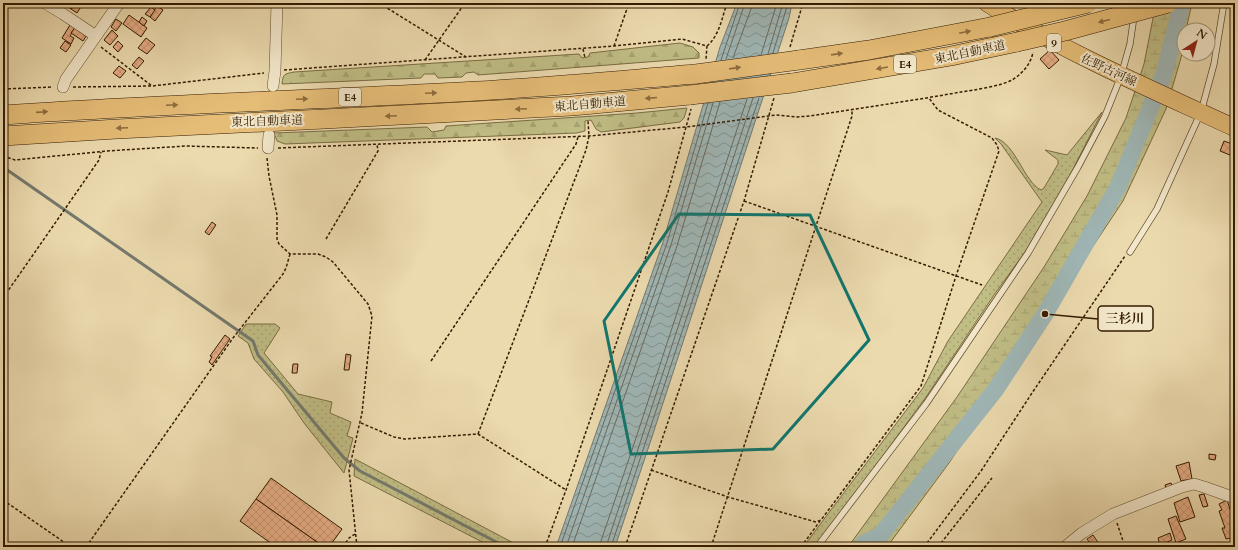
<svg xmlns="http://www.w3.org/2000/svg" width="1238" height="550" font-family="Cardo,'Noto Serif JP',serif">
<defs>
<pattern id="grass-dots" width="8" height="8" patternUnits="userSpaceOnUse"><rect width="8" height="8" fill="#c0bd85"/><path d="M2 2h.1M6 6h.1" fill="none" stroke="#a6a271" stroke-width="1.8" stroke-linecap="round"/></pattern>
<pattern id="forest-firs" width="22" height="20" patternUnits="userSpaceOnUse"><rect width="22" height="20" fill="#c0bd85"/><path d="M5 1l3.5 6h-7zM16 11l3.5 6h-7z" fill="#a6a271"/></pattern>
<pattern id="wetland-marsh" width="20" height="14" patternUnits="userSpaceOnUse"><rect width="20" height="14" fill="#c0bd85"/><path d="M1 5h8M5 5V1M11 12h8M15 12V8" fill="none" stroke="#a6a271"/></pattern>
<pattern id="water-waves" width="16" height="10" patternUnits="userSpaceOnUse"><rect width="16" height="10" fill="#9fb7b7"/><path d="M0 5q4-4 8 0t8 0" fill="none" stroke="#829492"/></pattern>
<pattern id="building-cross-hatch" width="8" height="8" patternUnits="userSpaceOnUse"><rect width="8" height="8" fill="#e5ac84"/><path d="M0 0l8 8M0 8l8-8" fill="none" stroke="#c59370"/></pattern>
</defs>
<rect width="100%" height="100%" fill="#ebdaae"/>
<filter id="stains"><feTurbulence type="fractalNoise" baseFrequency=".005" numOctaves="4"/><feColorMatrix values="0 0 0 0 .2 0 0 0 0 .09 0 0 0 0 .02 0 0 0 .5 -.17"/></filter>
<radialGradient id="worn" r=".72"><stop offset=".6" stop-color="#630" stop-opacity="0"/><stop offset="1" stop-color="#630" stop-opacity=".3"/></radialGradient>
<g fill="url(#grass-dots)" stroke="#7a6c42">
<path d="M1102,112l-31,61 -46,79 -31,43 -68,102 -110,150h-13l120,-159 25,-47 94,-139 -41,-58 -6,-6c20,4 29,44 46,52l3,-2 14,-24v-4l-13,-10 22,5z"/>
<path d="M246,324h29l5,4 -16,25 34,41 34,8 -2,11 21,9 -4,14 6,2 -9,35 -40,-50 -21,-31 -29,-33 -6,-16 -10,-7z"/>
<path d="M355,459l166,88h-29l-138,-71z"/>
</g>
<g fill="url(#forest-firs)" stroke="#7a6c42">
<path d="M680,43l13,4 6,6v5l-221,17 -4,-3 -8,1 -4,4 -24,1 -3,-4h-11l-3,4 -139,6c1,-10 2,-10 12,-12l285,-18 3,4 6,-1 2,-4z"/>
<path d="M687,108l-3,10 -4,4 -79,10 -5,-3 -5,-9 -6,1v10l-8,2 -292,11 -8,-3 -3,-8 153,-6 5,5 12,-2 2,-4 191,-13z"/>
</g>
<path fill="url(#wetland-marsh)" stroke="#7a6c42" d="M1156,3h36l-6,27h-2v12l-3,16 -15,51 -43,92 -174,262 -62,84h-20l8,-9 -15,1 -5,8h-7l109,-150 87,-130 43,-71 39,-78 18,-54z"/>
<g fill="url(#water-waves)" stroke="#74796e">
<path d="M737,3h55l-3,15 -140,428 -34,101h-59l107,-305 57,-195z"/>
<path d="M876,532l-1,6 -8,9h-12l5,-8z"/>
</g>
<g fill="none" stroke-linecap="round" stroke-linejoin="round">
<g stroke="#6a695c" stroke-width="1">
<path d="M773,53l15,-50"/>
<path d="M768,54l15,-51"/>
<path d="M761,55l16,-52"/>
<path d="M733,58l18,-49v-6"/>
<path d="M726,59l19,-56"/>
<path d="M721,60l19,-57"/>
<path d="M560,547l107,-304 41,-140"/>
<path d="M566,547l105,-302 42,-142"/>
<path d="M572,547l105,-301 43,-144"/>
<path d="M600,547l1,-6 34,-100 112,-342"/>
<path d="M606,547l147,-449"/>
<path d="M611,547l148,-449"/>
</g>
<path stroke="#74796e" stroke-width="3" d="M3,167l250,174 5,14 86,103 16,13 146,76"/>
<path stroke="#9fb7b7" stroke-width="17" d="M862,547l2,-4 16,-7 116,-147 49,-75 73,-127 46,-113 18,-71"/>
</g>
<g fill="url(#building-cross-hatch)" stroke="#341b00">
<path d="M62,3h13l-4,6z"/>
<path d="M75,3h5l2,2 -5,8 -6,-4z"/>
<path d="M157,6l6,4 -8,11 -5,-4z"/>
<path d="M151,7l4,3 -5,7 -5,-3z"/>
<path d="M129,15l18,13 -6,9 -18,-13z"/>
<path d="M142,17l5,4 -3,5 -5,-4z"/>
<path d="M116,19l6,4 -6,8 -5,-4z"/>
<path d="M70,25l5,3 -5,8 4,2 -3,6 -9,-6z"/>
<path d="M76,26l12,7 -5,8 -12,-8z"/>
<path d="M112,30l6,6 -8,9 -6,-5z"/>
<path d="M146,38l9,7 -8,9 -9,-6z"/>
<path d="M65,41l6,4 -5,7 -6,-4z"/>
<path d="M118,41l5,5 -5,6 -5,-5z"/>
<path d="M1050,50l9,10 -10,9 -9,-10z"/>
<path d="M139,57l5,4 -7,8 -5,-4z"/>
<path d="M119,66l7,5 -6,7 -7,-5z"/>
<path d="M1224,141l11,4 -5,10 -10,-4z"/>
<path d="M1235,145v12l-5,-2z"/>
<path d="M212,222l4,3 -7,10 -4,-3z"/>
<path d="M1235,240v8l-4,-3z"/>
<path d="M225,335l5,4 -18,26 -3,-3 3,-5 -2,-1z"/>
<path d="M346,354l5,1 -2,15h-5z"/>
<path d="M293,364h5l-1,9h-5z"/>
<path d="M1209,454l7,1 -1,5 -6,-1z"/>
<path d="M1189,462l3,17 -11,2 -5,-15z"/>
<path d="M271,478l71,51 -13,18h-5l-68,-48z"/>
<path d="M1171,483l2,6 -6,2 -2,-6z"/>
<path d="M1204,494l4,12 -5,1 -4,-12z"/>
<path d="M1188,497l7,20 -15,5 -6,-19z"/>
<path d="M256,499l68,48h-48l-36,-26z"/>
<path d="M1227,500l8,24v13l-9,2 -4,-11h3l-6,-17 3,-1 -3,-6z"/>
<path d="M1176,516l10,23 -10,4 -8,-24z"/>
<path d="M1170,533l2,7 -12,5 -2,-7z"/>
<path d="M1093,535l6,9 -4,3h-2l-6,-8z"/>
</g>
<g fill="none" stroke-linecap="round" stroke-linejoin="round">
<defs>
<g id="service">
<path d="M1130,252l27,-43 44,-97 13,-48 10,-61"/>
<path d="M817,547l109,-143 102,-151 50,-86 27,-51 16,-40 9,-32 4,-28"/>
</g>
<g id="minor">
<path d="M45,3l18,11 33,22"/>
<path d="M273,86l2,-15 2,-68"/>
<path d="M63,87l3,-8 53,-76"/>
<path d="M268,148l1,-13"/>
<path d="M1065,547l17,-14 31,-19 69,-27 12,-3 10,3 31,11"/>
</g>
<path id="primary" d="M987,3c79,50 164,86 248,125"/>
<g id="motorway">
<path d="M799,60l70,-10 121,-23"/>
<path d="M792,83l159,-27 66,-14"/>
<path d="M3,115c158,-11 316,-15 474,-24 73,-4 146,-11 219,-17"/>
<path d="M3,136l114,-7 207,-10 248,-13 118,-11"/>
</g>
</defs>
<use href="#service" stroke="#624b2c" stroke-width="7"/>
<use href="#minor" stroke="#624b2c" stroke-width="12"/>
<use href="#primary" stroke="#341b00" stroke-width="18"/>
<use href="#motorway" stroke="#341b00" stroke-width="20"/>
<g stroke="#341b00" stroke-width="1.5" stroke-dasharray="3 2" stroke-linecap="butt">
<path d="M379,3l87,54"/>
<path d="M614,46l15,-43"/>
<path d="M707,46c12,-10 15,-28 20,-43"/>
<path d="M101,47l51,39"/>
<path d="M790,47l13,-44"/>
<path d="M583,49l2,9"/>
<path d="M425,60l40,-57"/>
<path d="M284,70l330,-24 68,-7 25,7 -1,13"/>
<path d="M73,87l79,-1 112,-13"/>
<path d="M3,89l50,-2"/>
<path d="M278,148l311,-12 97,-9 90,-12 20,2 14,-1c50,-8 101,-15 151,-24 13,-2 40,-6 51,-12 10,-6 19,-16 21,-28"/>
<path d="M3,156l12,4 92,-9 79,-5 72,2"/>
<path d="M267,158l2,18 8,39v24l2,5 11,10h28l8,3 7,5 35,42 4,12 -10,97 -13,57 8,77"/>
<path d="M744,201l238,84"/>
<path d="M326,239l52,-88 -1,-7"/>
<path d="M3,298l96,-138 2,-8"/>
<path d="M431,361l145,-217 2,-7"/>
<path d="M361,423l33,14 11,2 73,-5 88,56"/>
<path d="M478,434l108,-284 3,-14 -1,-15"/>
<path d="M651,470l77,27 88,25 5,-2 100,-134 35,-110 43,-125 -2,-6 -5,-7 -54,-28 -9,-12"/>
<path d="M3,500l68,47"/>
<path d="M1117,523l8,24"/>
<path d="M86,547l147,-209 50,-64 3,-6 4,-14"/>
<path d="M343,547l6,-9 6,-4"/>
<path d="M545,547l21,-57 102,-298 23,-83"/>
<path d="M625,547l119,-346 30,-103"/>
<path d="M711,547l141,-431v-7"/>
<path d="M801,547l19,-26"/>
<path d="M924,547l57,-76 51,-78 93,-137"/>
<path d="M938,547l54,-69"/>
</g>
<use href="#service" stroke="#f2e7ca" stroke-width="5.5"/>
<use href="#minor" stroke="#f2e7ca" stroke-width="11"/>
<use href="#primary" stroke="#e6bd77" stroke-width="17"/>
<use href="#motorway" stroke="#e6bd77" stroke-width="19"/>
<defs>
<g id="motorway-bridge">
<path d="M990,27l98,-24"/>
<path d="M1017,42l48,-11 103,-28"/>
<path d="M696,74l103,-14"/>
<path d="M690,95l102,-12"/>
</g>
</defs>
<use href="#motorway-bridge" stroke="#341b00" stroke-width="20" stroke-linecap="butt"/>
<use href="#motorway-bridge" stroke="#e6bd77" stroke-width="19"/>
</g>
<defs><path id="oneway-solid" d="M-6-.8H1V-3.2L6.5 0L1 3.2V.8H-6Z"/></defs>
<g fill="#8d6c3c">
<use href="#oneway-solid" transform="translate(1104 21) rotate(166)"/>
<use href="#oneway-solid" transform="translate(965 32) rotate(-12)"/>
<use href="#oneway-solid" transform="translate(837 54) rotate(-8)"/>
<use href="#oneway-solid" transform="translate(735 68) rotate(-8)"/>
<use href="#oneway-solid" transform="translate(882 68) rotate(170)"/>
<use href="#oneway-solid" transform="translate(431 93) rotate(-3)"/>
<use href="#oneway-solid" transform="translate(651 98) rotate(175)"/>
<use href="#oneway-solid" transform="translate(302 99) rotate(-3)"/>
<use href="#oneway-solid" transform="translate(172 105) rotate(-3)"/>
<use href="#oneway-solid" transform="translate(521 109) rotate(177)"/>
<use href="#oneway-solid" transform="translate(42 112) rotate(-4)"/>
<use href="#oneway-solid" transform="translate(391 116) rotate(177)"/>
<use href="#oneway-solid" transform="translate(122 128) rotate(177)"/>
</g>
<path fill="none" stroke="#0f766e" stroke-width="3" stroke-linejoin="round" d="M679,214l131,1 59,125 -96,109 -142,5 -27,-133z"/>
<g text-anchor="middle" stroke-width="4" stroke-linejoin="round" paint-order="stroke">
<g fill="#f2e7ca" stroke="#6d583d" stroke-width="1">
<rect x="1047" y="34" width="14" height="18" rx="3"/>
<rect x="894" y="55" width="22" height="18" rx="3"/>
<rect x="339" y="88" width="22" height="18" rx="3"/>
</g>
<g font-size="11" font-weight="bold" fill="#341b00">
<text x="1054" y="47">9</text>
<text x="905" y="68">E4</text>
<text x="350" y="101">E4</text>
</g>
<g font-size="12" fill="#341b00" stroke="#f2e7ca">
<text transform="translate(970 52) rotate(-12)" y="4">東北自動車道</text>
<text transform="translate(1109 70) rotate(25)" y="4">佐野古河線</text>
<text transform="translate(590 104) rotate(-5)" y="4">東北自動車道</text>
<text transform="translate(267 121) rotate(-2)" y="4">東北自動車道</text>
</g>
</g>
<path fill="none" stroke="#341b00" stroke-width="1.5" d="M1045 314L1098 319"/>
<circle fill="#341b00" stroke="#f2e7ca" stroke-width="1.5" cx="1045" cy="314" r="4"/>
<rect fill="#f2e7ca" stroke="#341b00" stroke-width="1.5" x="1098" y="306" width="55" height="25" rx="4"/>
<g font-size="13" text-anchor="middle" font-weight="bold" fill="#341b00">
<text x="1125" y="323">三杉川</text>
</g>
<rect width="1238" height="550" fill="none" stroke="#ebdaae" stroke-width="16"/>
<rect x="4" y="4" width="1230" height="542" fill="none" stroke="#341b00" stroke-width="2"/>
<rect x="8" y="8" width="1222" height="534" fill="none" stroke="#341b00"/>
<g transform="translate(1196 42) rotate(36)"><circle r="19" fill="#f2e7ca" stroke="#a69579"/>
<path d="M0-3L7 15L0 10L-7 15Z" fill="#8f2418"/>
<text y="-6" font-size="11" font-weight="bold" text-anchor="middle" fill="#341b00">N</text>
</g>
<rect width="100%" height="100%" filter="url(#stains)"/>
<rect width="100%" height="100%" fill="url(#worn)"/>
</svg>
